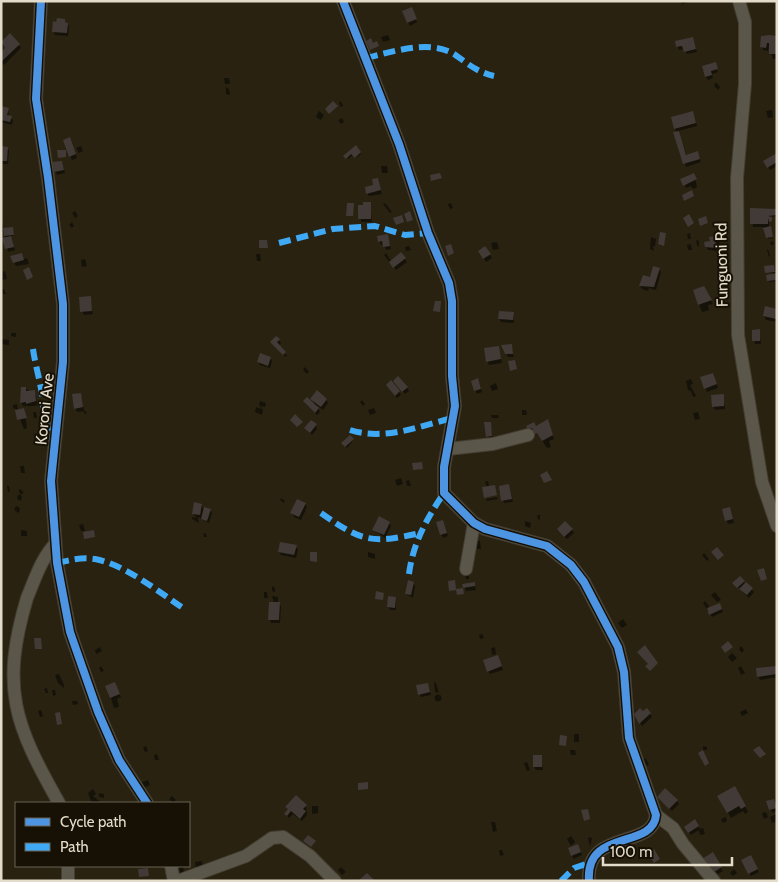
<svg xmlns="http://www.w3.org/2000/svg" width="778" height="882" font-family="Cabin,sans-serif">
<rect width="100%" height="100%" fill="#292211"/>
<g fill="#0007">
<path d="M680,1h13l-11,3z"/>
<path d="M413,12l4,10 -7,4 -2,-4z"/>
<path d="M64,20l5,7 -1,9 -13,-1 -1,-3z"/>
<path d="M10,35l11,13 -17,17 -3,-3v-13l2,3 3,-3 -5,-6z"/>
<path d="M388,35l2,5 -7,2 -2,-5z"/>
<path d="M762,37h15v22h-4l-4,-13 -1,5 -5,-1z"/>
<path d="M692,38l5,14 -10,2 -3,-5 -5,1 -3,-8z"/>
<path d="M715,64l3,8 -6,2 1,4 -5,2 -2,-3z"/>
<path d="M224,78h5l1,6h-5z"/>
<path d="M716,82l4,5 -2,3 -4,-4z"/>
<path d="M226,87l3,2 1,6 -4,-1z"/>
<path d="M341,101l2,5 -2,1 -2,-4z"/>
<path d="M1,108l7,1 1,8 4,3 -1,5 -11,-3z"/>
<path d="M772,110l1,7 -5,1 -2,-7z"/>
<path d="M319,111l5,4 -3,5 -5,-3z"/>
<path d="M694,116l3,10 -19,5 9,25 11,-3 3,9 -15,5 -11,-39z"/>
<path d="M342,118l2,4 -3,2 -3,-4z"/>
<path d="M71,142l6,16 -5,2 -2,-4z"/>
<path d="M81,146l2,5 -4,2 -3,-5z"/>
<path d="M1,147l6,1 2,3 -1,13h-7z"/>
<path d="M356,147l5,7 -5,4 -3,-3 -5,4 -4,-3z"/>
<path d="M777,155v11l-7,4 -5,-9z"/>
<path d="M62,162l3,11 -8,2 -2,-4z"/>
<path d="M381,166h6l1,7h-6z"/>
<path d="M694,174l3,13 -4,2 -2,-3 -5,2 -4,-8z"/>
<path d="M377,179l5,15 -13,2 -2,-3 8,-7z"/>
<path d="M370,203l2,19h-11l-1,-16z"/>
<path d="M385,203l7,9 -2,1 -7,-9z"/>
<path d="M451,203l2,5 -3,1 -2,-5z"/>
<path d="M751,209l26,1v6l-8,1v11l4,10 -5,1 -4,-12h-11z"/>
<path d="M75,211l3,5 -3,2 -3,-5z"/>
<path d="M1,222l2,2v8h-2z"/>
<path d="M72,222l2,4 -2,2 -3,-3z"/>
<path d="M13,230l1,6h-4l5,14 -7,2 -3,-17z"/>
<path d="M690,233l1,6h-3l-1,-5z"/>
<path d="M387,235l4,14 -5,1 -2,-6 -3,1 -3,-8z"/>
<path d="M651,237l5,2 -1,7h-2l1,5 -4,-2z"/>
<path d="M714,238l3,3h2l2,6h-4v4l-9,-1 -2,-4z"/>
<path d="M696,240l3,1v6l-2,-2z"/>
<path d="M773,241l1,4h-3l-1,-3z"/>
<path d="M497,242l2,7 -6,1 -2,-7z"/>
<path d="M691,244l1,6h-4l-1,-5z"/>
<path d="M409,246l2,4 -5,1 -1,-4z"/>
<path d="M485,247l7,11 -6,4 -7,-11z"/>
<path d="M768,249l2,7 -1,1 -2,-7z"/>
<path d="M386,253l5,8 10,-7 6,8 -11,8 -12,-15z"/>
<path d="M256,254h4l1,7h-4z"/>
<path d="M27,258l2,6 -13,2 -2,-3z"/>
<path d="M85,259l2,7 -5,1 -1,-7z"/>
<path d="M774,268l3,13 -8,1 -2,-6 7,-1 -1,-2 -7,-1z"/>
<path d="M659,269l2,3 -5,18 -7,-2 -1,3 -6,-2 -2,-3z"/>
<path d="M5,271l2,8 -6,1v-8z"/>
<path d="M704,288l9,16 -5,1 1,5 -7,2 -3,-8z"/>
<path d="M1,289h3l2,5h-4z"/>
<path d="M90,297l3,17 -9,1 -2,-4z"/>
<path d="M766,308l11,2v12l-11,-2 -2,-4z"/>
<path d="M513,314l1,9 -13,-1 -2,-3z"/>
<path d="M753,331h6l2,13h-6z"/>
<path d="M11,333h5v4l-5,-1z"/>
<path d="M276,338l5,5 -2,3 8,10 -1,1 -12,-12z"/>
<path d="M1,339l8,1v5l-8,-1z"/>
<path d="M511,345l3,12h-6l-6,-11z"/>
<path d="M498,347l4,16 -13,2 -2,-4z"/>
<path d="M270,358l2,3 -2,7 -10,-3 -2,-3z"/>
<path d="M305,367l4,5 -2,2 -4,-4z"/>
<path d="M714,377l4,11 -11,4 -6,-14z"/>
<path d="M691,379l2,5 -3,1 6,11 -3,1 -2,-6 -3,-1 -2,-9z"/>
<path d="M473,381l6,2 3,9 -5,2z"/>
<path d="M496,383l2,6 -6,2 -2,-5z"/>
<path d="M396,384l11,4 2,3 -4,3z"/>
<path d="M25,388l11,7 1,10 -3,1h-11l-2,-4v-9z"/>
<path d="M389,388l10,4 2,3 -4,3z"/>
<path d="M80,394l4,16 3,3 -2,1 -2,-3 -6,1 -2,-4z"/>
<path d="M723,396l2,13 -10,1 -2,-4z"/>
<path d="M312,399l14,1 2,3 -5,7 -7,-6 4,8 -3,3 -13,-13 11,3z"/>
<path d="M362,400l3,4 -2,2 -3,-4z"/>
<path d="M260,401l6,2 -1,4 -4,-1 2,4 -1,5 -7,-3 1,-5 6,2 -3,-4z"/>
<path d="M17,404l1,6 6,-1 1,3 2,16 -3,1 -8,-20 -3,-1v-3z"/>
<path d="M374,408l2,5 -6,2 -2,-5z"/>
<path d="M522,410h4l1,5h-5z"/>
<path d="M33,412h3l1,6h-3z"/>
<path d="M698,412l2,7 -5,1 -2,-7z"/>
<path d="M491,415h7l1,3h-7z"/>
<path d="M547,421l7,18 -5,2 2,6 -4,1 -13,-20 -4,2 -2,-4 7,1z"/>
<path d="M490,423l3,16 -4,1 -2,-3z"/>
<path d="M316,425l1,4 -5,6 -7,-7z"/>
<path d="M350,437l3,4 -6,7 -3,-3z"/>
<path d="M20,466h4l1,7h-4z"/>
<path d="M401,478l2,6 -6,2 -2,-6z"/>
<path d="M409,480l2,6h-4l-1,-5z"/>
<path d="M488,481l1,6 5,-1 3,8 -10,-6 -2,-6z"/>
<path d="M509,485l4,17 -9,1 -1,-3z"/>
<path d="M7,486h2l1,5 -2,1z"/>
<path d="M19,489l4,2v3h-3l2,3 -1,4 -4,-2 1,-4h3l-2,-3z"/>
<path d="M497,497l1,2 -11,2 -1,-2z"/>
<path d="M281,498l4,3 -1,2 -4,-3z"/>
<path d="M305,504l2,3 -6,13 -7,-3 -2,-4z"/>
<path d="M201,505l4,6 5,-1 2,3 -3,10 -11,-6 1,6 -7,-4v-2l4,1 -3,-5z"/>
<path d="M16,506l4,2 -1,5 -5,-3z"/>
<path d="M723,510l8,2 3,11 -6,1z"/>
<path d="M537,515h3v5l-2,-1z"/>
<path d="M443,521l5,15 -5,2 -2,-4z"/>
<path d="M525,521l6,2 -1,5 -5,-2z"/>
<path d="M389,523l2,3 -6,12 -11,-8z"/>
<path d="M83,524l2,7h-4l-2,-6z"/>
<path d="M572,529l2,4 -7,6 -7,-7z"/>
<path d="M21,530l6,1v5h-6z"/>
<path d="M203,533l3,1 1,3h-3z"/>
<path d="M475,540l5,1 1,8h-4z"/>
<path d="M296,547l2,3 -2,8 -15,-3 -2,-4z"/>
<path d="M368,552l7,2v5l-7,-2z"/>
<path d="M704,553l5,6 -2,2 -5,-6z"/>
<path d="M465,572l4,1v6h-3z"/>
<path d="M744,582l10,10 -5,6 -15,-15z"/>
<path d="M413,583l2,3 -2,12 -7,-4z"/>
<path d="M474,583l2,7 -10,1 -2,-6z"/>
<path d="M272,586l3,2v4l-3,-1z"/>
<path d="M264,592h3l1,6h-4z"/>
<path d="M715,592l6,8 -4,2 -6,-7z"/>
<path d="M272,596l6,1v6l3,3 -1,17h-9l-1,-3 4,-17z"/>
<path d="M396,598v12h-6l-2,-4z"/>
<path d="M705,601l5,7 11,-1 2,5 -11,5 -9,-14z"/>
<path d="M623,619l4,6 -5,3 -4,-5z"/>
<path d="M482,634l2,4 -4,1 -1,-4z"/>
<path d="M741,646l3,4 -2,3 -3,-4z"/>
<path d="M100,647l2,4 -6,3 -1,-4z"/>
<path d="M495,647l1,7 -4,1 -1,-7z"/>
<path d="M732,653l5,5 -5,4 -4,-5z"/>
<path d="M499,659l4,11 -13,4 -2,-3z"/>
<path d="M101,666l3,5 -3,1 -2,-4z"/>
<path d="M741,666l4,7 -4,2 -3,-7z"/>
<path d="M776,667l1,10 -17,3 -2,-4z"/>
<path d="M59,674l5,11v3l-6,-5 -3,-8z"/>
<path d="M434,682l2,1 3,10 -4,-1z"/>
<path d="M428,684l3,11 -10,2 -1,-3z"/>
<path d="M116,687l5,10 -4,2 2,8 -5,1 -3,-10z"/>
<path d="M47,688l1,5h-2l-2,-4z"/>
<path d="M52,690h3l1,5 -3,1z"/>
<circle cx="438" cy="698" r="3.5"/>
<path d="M72,701h5l1,3 -5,1z"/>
<path d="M746,709l2,4 -6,3 -2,-4z"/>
<path d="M41,710l2,6 -3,1 -2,-6z"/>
<path d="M635,714h15l2,3 -10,9z"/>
<rect x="574" y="734" width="5" height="8"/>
<path d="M146,746l2,5 -3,1 -2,-4z"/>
<path d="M703,746l4,1v3h-4z"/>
<path d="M570,750h5l1,5h-5z"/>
<path d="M157,754l2,6h-4l-1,-5z"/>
<path d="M541,756l2,14h-7l-2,-3z"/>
<path d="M645,758l4,6 -2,2 -4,-6z"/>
<path d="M527,762l3,8 -3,1 -3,-8z"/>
<path d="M148,780l2,5 -7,3 -3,-5z"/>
<path d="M735,787l13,25 -3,2 -2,-3 -12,7 -12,-22z"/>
<path d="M93,789l3,5 -3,2 9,7h-10l-4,-10z"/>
<path d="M99,793l5,1v4l-5,-1z"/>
<path d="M172,796l4,4 -3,3 -4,-4z"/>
<path d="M660,800l17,1 2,3 -7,7z"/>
<path d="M774,800l3,11 -5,2 -4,-11z"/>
<path d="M306,806l1,9 -5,6 -9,-7 -4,4 -3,-4 3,-4 -2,-3z"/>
<path d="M312,806h6v7l-6,1z"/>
<path d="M766,812l2,5 -4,2 -2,-6z"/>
<path d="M776,814l1,7 -5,2 -2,-6z"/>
<path d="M726,817l1,4 -4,2 -2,-4z"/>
<path d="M695,821l5,8 3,-1 2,6 -5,1 -1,-5 -8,5 -5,-8z"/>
<path d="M491,822h4l2,9 -4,1z"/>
<path d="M571,836l4,6 -4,4 -4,-7z"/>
<path d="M588,837l4,1 -2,9z"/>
<path d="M579,848l3,7 -8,4 -2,-3z"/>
<path d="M499,850h3l2,5 -4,1z"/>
<path d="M712,854l11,17 -9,5z"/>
<path d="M750,857l9,15 -8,4 -8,-15z"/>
<path d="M202,861l1,6 -7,1 -1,-6z"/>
<path d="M179,866h4l1,6 -4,1z"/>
<path d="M341,867l5,5 -4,3 -4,-5z"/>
<path d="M734,869l3,4 -4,3 -3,-3z"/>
</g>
<g fill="#423a36">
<path d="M412,7l5,12 -10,4 -5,-12z"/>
<path d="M57,18l8,1v3l3,1 -1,10 -15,-1 1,-11 3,1z"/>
<path d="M10,33l10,11 -19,18v-10l4,-4 -4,-6z"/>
<path d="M769,35l8,1v18h-8v-11h-2l-1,5 -6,-1 1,-11z"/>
<path d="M693,37l3,12 -12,3 -2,-6 -6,1 -1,-6z"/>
<path d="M371,38l2,5 4,-2 2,5 -9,4 -4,-9z"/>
<path d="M716,62l2,7 -7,2 1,4 -7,2 -3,-11z"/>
<path d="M333,101l5,5 -9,8 -4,-5z"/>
<path d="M1,106l8,2 -2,7 5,1 -2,6 -9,-2z"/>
<path d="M693,111l3,12 -22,6 -3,-12z"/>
<path d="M679,131l7,24 12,-4 2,8 -17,5 -10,-32z"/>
<path d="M70,137l6,17 -7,3 -6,-17z"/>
<path d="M356,145l5,7 -6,6 -4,-4 -5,5 -3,-3z"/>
<path d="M1,146l7,1 -1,14h-6z"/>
<path d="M57,150h9v7l-8,1z"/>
<path d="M777,153v9l-10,6 -4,-7z"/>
<path d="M62,161l2,9 -10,2 -2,-10z"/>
<path d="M440,173l2,5 -11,3 -1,-6z"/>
<path d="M694,173l3,6 -14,7 -3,-7z"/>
<path d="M378,178l3,12 -15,4 -1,-7 8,-2 -1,-6z"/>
<path d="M692,190l2,6 -10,5 -2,-6z"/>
<path d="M363,202h8v17h-13v-14h5z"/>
<path d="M347,203h7l-1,13h-7z"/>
<path d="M750,208l27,1v6l-9,1 4,1v4l-3,1 -1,-4v6h-18z"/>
<path d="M410,211l3,9 -6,2 -3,-8z"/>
<path d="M689,214l5,9 -6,4 -5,-9z"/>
<path d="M402,215l2,7 -8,3 -3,-7z"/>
<path d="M706,216l2,7 -8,3 -2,-7z"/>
<path d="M771,226l2,11 -7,1 -3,-10z"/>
<path d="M13,227l1,8 -10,1 -1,-8z"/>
<path d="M660,232l6,1 -2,13 -6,-2z"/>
<path d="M388,234l2,12 -7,1 -1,-6 -4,1 -1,-6z"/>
<path d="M11,236l3,11 -9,2 -3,-11z"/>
<path d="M715,236l1,12 -11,-1 -1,-5 6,-1 -1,-4z"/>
<path d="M259,240h8l1,8h-9z"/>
<path d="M451,244l3,9 -6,3 -3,-10z"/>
<path d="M485,246l6,8 -8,5 -5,-8z"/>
<path d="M401,252l5,6 -13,10 -4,-6z"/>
<path d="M22,253l2,7 -11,3 -3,-7z"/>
<path d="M774,265l1,7 -10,1 -1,-7z"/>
<path d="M653,266l7,2 -6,19 -15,-1 4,-11 7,2z"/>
<path d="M29,267l4,10 -6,3 -4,-10z"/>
<path d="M777,273v7l-10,1 -1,-6z"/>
<path d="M704,286l8,14 -14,5 -5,-15z"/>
<path d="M91,296l1,15 -12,1 -1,-15z"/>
<path d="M435,301h6l-1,11 -7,-1z"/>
<path d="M765,306l12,3 -1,10 -13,-3z"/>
<path d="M499,311l15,1 -1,8 -15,-1z"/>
<path d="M760,329v12h-8v-11z"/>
<path d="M276,336l4,3 -3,3 9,10 -3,3 -13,-13z"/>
<path d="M512,344l1,10h-8l-4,-9z"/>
<path d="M499,346l2,13 -15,3 -2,-14z"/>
<path d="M260,353l11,4 -3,9 -11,-4z"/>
<path d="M515,360l2,9 -7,2 -2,-10z"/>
<path d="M713,373l4,11 -13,5 -4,-12z"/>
<path d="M398,376l10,11 -6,5 -9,-11z"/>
<path d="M478,378l3,11 -7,2 -3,-10z"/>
<path d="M391,380l9,11 -5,5 -9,-11z"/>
<path d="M21,387h5v4l9,-1 1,11 -10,3v-2l-6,1z"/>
<path d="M317,390l10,9 -6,8 -11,-8z"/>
<path d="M81,393l2,14 -9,2 -2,-15z"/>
<path d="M724,394v12l-12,1 -1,-12z"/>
<path d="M307,397l12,11 -4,5 -12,-12z"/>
<path d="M24,408l3,10 -10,2 -2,-10z"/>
<path d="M295,414l8,8 -6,5 -7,-7z"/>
<path d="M548,419l5,16 -11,6 -5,-8 -2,1 -3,-6 -4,2 -2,-4 8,-4 2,4z"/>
<path d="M311,420l6,4 -7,9 -6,-5z"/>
<path d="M484,422h7l1,14 -6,1z"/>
<path d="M350,435l4,4 -9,8 -4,-4z"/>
<path d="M422,462l1,7 -10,1 -1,-7z"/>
<path d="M547,471l5,9 -8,3 -4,-8z"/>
<path d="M509,484l3,15 -11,2 -2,-15z"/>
<path d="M495,485l2,10 -13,3 -2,-11z"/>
<path d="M297,499l9,4 -7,14 -9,-4z"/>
<path d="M194,502l8,2 -2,11 -8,-1z"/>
<path d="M204,507l7,2 -4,12 -6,-2z"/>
<path d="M730,507l3,12 -8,2 -3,-12z"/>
<path d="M379,516l11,6 -6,13 -12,-5z"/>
<path d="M443,520l4,13 -7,2 -4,-13z"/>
<path d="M565,521l8,8 -9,8 -7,-8z"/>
<path d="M94,530l1,7 -11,2 -1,-7z"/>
<path d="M280,542l17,3 -3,10 -16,-3z"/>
<path d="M717,547l7,8 -6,5 -7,-8z"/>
<path d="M310,552h7v10l-7,-1z"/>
<path d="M764,568l3,11 -6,2 -4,-11z"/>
<path d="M740,576l5,5 -8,7 -5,-5z"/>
<path d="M408,580l6,2 -3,13 -6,-1z"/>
<path d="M455,580l1,9 7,-1 -1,-4 13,-2v4l-12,2 1,6 -7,1 -1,-5 -7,1 -1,-10z"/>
<path d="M746,582l7,6 -6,7 -8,-6z"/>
<path d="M376,591l8,2 -1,7 -8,-1z"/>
<path d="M388,596l8,1 -1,11 -8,-1z"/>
<path d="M269,602h11l-1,18h-11z"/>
<path d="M720,603l2,6 -13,6 -2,-7z"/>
<path d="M34,638h7l1,11h-7z"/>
<path d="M728,641l5,6 -8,6 -4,-6z"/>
<path d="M645,645l13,18 -8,8 -5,-5 3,-2 -11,-12z"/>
<path d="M498,655l4,11 -15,6 -4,-12z"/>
<path d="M776,666l1,8 -20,3 -1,-9z"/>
<path d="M115,682l5,12 -10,4 -5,-12z"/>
<path d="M428,683l2,9 -12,3 -2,-10z"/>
<path d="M640,708l3,3 4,-3 4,5 -12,11 -5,-10z"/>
<path d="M60,712l2,12 -5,1 -2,-12z"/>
<path d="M560,735l7,1 -1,10 -7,-1z"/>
<path d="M759,746l7,8 -6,4 -7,-8z"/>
<path d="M703,750l6,13 -4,3 -7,-13z"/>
<rect x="533" y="755" width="9" height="12"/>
<path d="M368,782v7l-10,1v-7z"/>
<path d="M735,786l11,20 -5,3 -2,-3 -12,7 -10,-17z"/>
<path d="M665,788l13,12 -9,9 -12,-12z"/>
<path d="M296,795l11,10 -4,4 3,2 -6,8 -9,-8 -4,5 -3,-2 4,-5 -3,-2z"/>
<path d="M774,799l3,9 -8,2 -3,-9z"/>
<path d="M588,809l2,10 -6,2 -3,-11z"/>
<path d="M695,819l4,7 -11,7 -4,-6z"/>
<path d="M308,835l8,6 -5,6 -8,-6z"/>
<path d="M578,844l3,8 -10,4 -3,-8z"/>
<path d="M654,849l6,10 -6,4 -6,-10z"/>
<path d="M713,852l9,15 -11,7 -9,-15z"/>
<path d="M751,855l7,14 -10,5 -7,-14z"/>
<path d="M148,868l1,8 -10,1 -1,-8z"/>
<path d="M367,873l8,8h-17z"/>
</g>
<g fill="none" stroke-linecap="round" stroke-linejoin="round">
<defs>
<g id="minor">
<path d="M41,1l-5,98 12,79 15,126v58l-12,119 6,82 13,69 28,80 21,48 28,43"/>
<path d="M343,1l56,143 29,89 21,50 3,18v75l3,30 -11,61v26l30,30 11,6 62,17 24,19 13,17 34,65 6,25 5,66 27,77c-3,35 -71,13 -67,66"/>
<path d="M739,1l6,21v62l-8,94 1,157 24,147 15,44"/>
<path d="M448,449l45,-5 35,-9"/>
<path d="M55,544c-14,15 -20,35 -28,54 -27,91 -12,127 32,205"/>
<path d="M466,569l8,-46"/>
<path d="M656,815l17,13 10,16 31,37"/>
<path d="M68,866v15"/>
<path d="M171,866l3,15"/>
<path d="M178,881l68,-25 26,-18 11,-1 27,19 25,25"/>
</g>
</defs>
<use href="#minor" stroke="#443e32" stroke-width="14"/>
<use href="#minor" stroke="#5b564a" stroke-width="12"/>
<g stroke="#3fa9f5" stroke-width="6" stroke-dasharray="12 6" stroke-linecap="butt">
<path d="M366,58c26,-6 63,-19 88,-4 14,10 23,18 40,22"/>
<path d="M279,243l54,-14 42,-3 30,9 23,-2"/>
<path d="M33,349c2,15 7,31 9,46 2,18 2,30 12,45"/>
<path d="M350,430c34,11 70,-4 103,-12"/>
<path d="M321,513c41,29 51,31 99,20"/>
<path d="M57,563c13,-3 25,-6 38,-4 29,5 64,33 88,49"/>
<path d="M409,574c4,-31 18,-56 35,-81"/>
<path d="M561,881l13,-13 15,-5"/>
</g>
<defs>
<g id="cycleway">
<path d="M41,1l-5,98 12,79 15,126v58l-12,119 6,82 13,69 28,80 21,48 28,43"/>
<path d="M343,1l56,143 29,89 21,50 3,18v75l3,30 -11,61v26l30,30 11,6 62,17 24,19 13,17 34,65 6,25 5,66 27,77c-3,35 -71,13 -67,66"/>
</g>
</defs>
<use href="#cycleway" stroke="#161005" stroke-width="11"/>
<use href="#cycleway" stroke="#4d94e3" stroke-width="8"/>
</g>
<g text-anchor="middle" stroke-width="4" stroke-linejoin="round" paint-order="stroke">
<g font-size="16" fill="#e4dcca" stroke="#161005">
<text transform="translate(721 265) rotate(-91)" y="6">Funguoni Rd</text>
<text transform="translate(44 409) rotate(-84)" y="6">Koroni Ave</text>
</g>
</g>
<rect width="778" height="882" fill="none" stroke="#e4dcca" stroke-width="5"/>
<rect x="15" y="802" width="175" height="65" fill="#161005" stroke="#686254"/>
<rect x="25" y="818" width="25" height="8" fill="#4d94e3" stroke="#686254"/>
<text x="60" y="827" font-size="15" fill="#e4dcca">Cycle path</text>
<rect x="25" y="843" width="25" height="8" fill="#3fa9f5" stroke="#686254"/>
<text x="60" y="852" font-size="15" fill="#e4dcca">Path</text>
<path d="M603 857v8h129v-8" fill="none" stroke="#e4dcca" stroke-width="2.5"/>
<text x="610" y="857" font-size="15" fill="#e4dcca" stroke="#161005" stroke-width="4" paint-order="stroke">100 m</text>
</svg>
